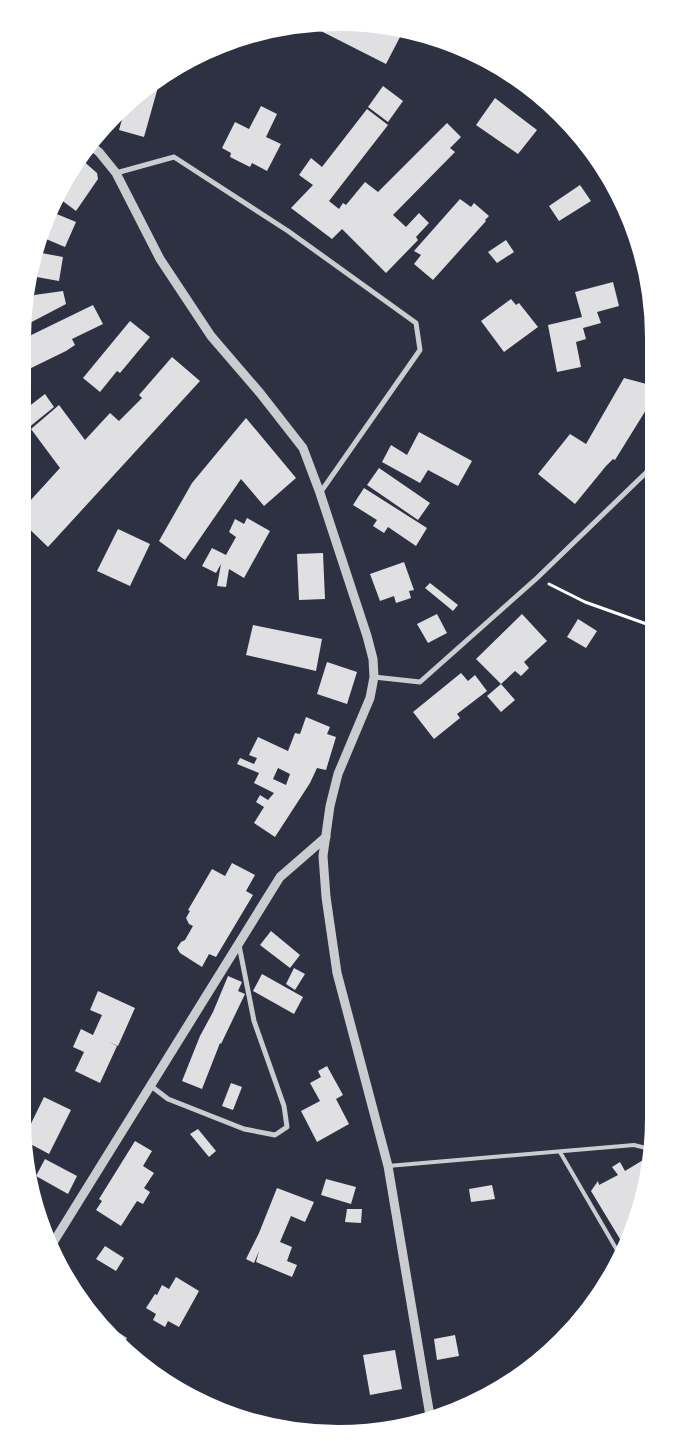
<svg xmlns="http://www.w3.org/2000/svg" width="675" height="1455" font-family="Figtree,sans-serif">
<rect width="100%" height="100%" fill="#2d3142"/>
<g fill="#e0e0e3" fill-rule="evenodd">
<path d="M337,19l43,8 20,10 -14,27 -73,-37 3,-4z"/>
<path d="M160,80l-16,57 -25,-7 8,-28z"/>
<path d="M383,86l20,15 -15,21 -20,-15z"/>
<path d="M495,98l42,32 -19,24 -42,-29z"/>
<path d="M261,106l16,8 -11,23 15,7 -14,27 -15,-8 -2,4 -20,-10 1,-4 -9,-5 13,-26 14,7z"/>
<path d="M367,109l21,16 -59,76 10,8 4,-6 3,2 19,-23 13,10 69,-69 14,14 -11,11 5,4 -62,63 13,12 13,-14 10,10 -13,14 2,3 -32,33 -44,-44 -10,10 -41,-31 22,-23 -14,-10 12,-17 11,9z"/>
<path d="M81,159l16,14 1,6 -22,32 -20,-15z"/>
<path d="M580,185l11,16 -32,20 -10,-15z"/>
<path d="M460,199l11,8 3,-4 15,13 -4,4 1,1 -53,59 -19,-16 7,-9 -7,-4z"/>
<path d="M47,210l29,12 -11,25 -26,-11 4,-20z"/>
<path d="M506,240l8,12 -17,11 -9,-11z"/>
<path d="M36,252l27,5 -4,24 -28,-5z"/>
<path d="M613,282l6,24 -22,6 4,11 -18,5 3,11 -10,3 5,25 -24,5 -9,-47 34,-8 -7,-25z"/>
<path d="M63,291l3,13 -40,21 -3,-10 4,-19z"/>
<path d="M511,299l5,6 3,-2 19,24 -34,25 -23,-31z"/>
<path d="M93,305l10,19 -31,15 3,6 -9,6 -41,20 -6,-14v-16z"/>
<path d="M130,321l20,16 -30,36 -3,-2 -17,21 -17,-14z"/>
<path d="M172,357l28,24 -152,166 -29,-28v-6l41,-45 -29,-39 28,-24 26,35 25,-27 9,8 23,-23 -3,-3z"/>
<path d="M624,378l30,8v11l-39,63 -2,-1 -7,7 -31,38 -37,-30 32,-40 16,10z"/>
<path d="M45,394l9,13 -32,26 -3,-5v-14z"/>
<path d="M246,418l50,60 -32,28 -23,-27 -56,81 -26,-19 33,-58z"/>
<path d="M419,432l53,29 -14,25 -30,-16 -8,13 -38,-21 9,-17 16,10z"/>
<path d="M379,468l51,35 -12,17 -51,-35z"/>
<path d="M364,488l63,40 -11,18 -28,-19 -4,6 -11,-7 4,-6 -24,-15z"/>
<path d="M247,518l23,13 -26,47 -15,-9 -3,18 -9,-1 4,-22 -5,9 -14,-7 10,-18 14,7 10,-18 -7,-5 6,-13 9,5z"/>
<path d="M118,529l32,15 -20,42 -33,-15z"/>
<path d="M323,553l2,46 -26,1 -2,-46z"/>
<path d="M404,562l10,28 -5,1 2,7 -15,5 -2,-7 -14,5 -10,-27z"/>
<path d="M430,583l28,22 -5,6 -28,-23z"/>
<path d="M437,614l10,19 -19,10 -11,-19z"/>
<path d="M522,614l25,27 -23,21 5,6 -8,8 -6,-5 -14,13 -25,-25z"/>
<path d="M578,619l19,12 -11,17 -19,-11z"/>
<path d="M253,625l69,14 -6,32 -70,-16z"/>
<path d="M327,662l30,10 -10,32 -30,-10z"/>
<path d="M461,673l7,8 7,-6 12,16 -30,23 3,4 -26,21 -21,-27z"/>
<path d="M501,684l14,16 -14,12 -14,-16z"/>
<path d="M306,717l24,10 -3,7 9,3 -10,33 -9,-2 -7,15 -35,54 -21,-14 10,-16 -8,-5 4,-7 8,5 6,-7 -20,-10 5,-10 -22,-9 3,-6 14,6 3,-6 -8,-3 9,-18 30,14 7,-18 5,1zM278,768l12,6 -4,11 -13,-6z"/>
<path d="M232,863l23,12 -9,16 7,4 -37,62 -7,-3 -7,13 -22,-14 -3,-5 4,-6 4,-2 8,-14 -4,-2 -3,-6 4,-7 -2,-1 24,-41 13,7z"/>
<path d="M271,931l29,24 -10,13 -30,-23z"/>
<path d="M294,968l11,6 -10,16 -9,-6z"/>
<path d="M262,974l41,23 -9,17 -41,-23z"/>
<path d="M228,976l14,6 -4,9 7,3 -24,50 -1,-1 -18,46 -20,-8 18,-45 13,-24z"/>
<path d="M98,991l37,17 -17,38 -9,-4 8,4 -17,37 -25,-12 9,-19 -11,-5 8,-18 12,6 9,-20 -12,-5z"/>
<path d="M327,1066l16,29 -7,4 13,25 -32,18 -16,-31 19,-10 -10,-18 11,-6 -3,-6z"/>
<path d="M231,1083l11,4 -9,23 -11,-4z"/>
<path d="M44,1097l27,13 -22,44 -26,-14z"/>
<path d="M198,1129l18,22 -7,6 -19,-23z"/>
<path d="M135,1141l17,10 -9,15 11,7 -10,15 6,4 -7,12 -6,-3 -16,25 -25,-16 6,-9 -3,-2z"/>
<path d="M648,1157l-16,82 -6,10 -35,-58 7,-10 1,4 19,-10 -6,-8 8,-5 5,9z"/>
<path d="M45,1159l32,17 -9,18 -32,-18z"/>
<path d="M326,1179l30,8 -5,17 -30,-9z"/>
<path d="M492,1185l3,14 -24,3 -2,-13z"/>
<path d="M277,1188l37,14 -9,20 -14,-6 -11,26 12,5 -5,14 10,4 -5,12 -36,-15 3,-11 -5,12 -8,-4 13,-26z"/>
<path d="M347,1209h15l-1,14 -16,-1z"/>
<path d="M105,1246l19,12 -8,13 -20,-12z"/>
<path d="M176,1277l23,14 -20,36 -11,-6 -3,6 -12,-7 3,-6 -10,-6 9,-14 2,1 5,-10 7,4z"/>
<path d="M107,1325l20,13 -5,9 -19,-15z"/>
<path d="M455,1335l4,21 -22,4 -3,-21z"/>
<path d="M395,1350l7,39 -32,6 -7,-40z"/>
</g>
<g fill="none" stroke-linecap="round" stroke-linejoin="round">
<path stroke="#fff" stroke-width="3" d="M549,584l36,18 70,25"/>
<g stroke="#caccd0" stroke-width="4">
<path d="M560,1152l61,105"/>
<path d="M388,1166l246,-21 16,4"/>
</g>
<g stroke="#caccd0" stroke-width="5">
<path d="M116,173l58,-16 114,74 128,92 4,27 -100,143"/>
<path d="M374,677l46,5 117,-104 117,-113"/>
<path d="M151,1086l17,13 76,30 31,6 12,-8 -3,-21 -30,-85 -15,-76"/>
</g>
<g stroke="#caccd0" stroke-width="9">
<path d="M90,145l9,7 17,21 44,86 51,77 49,57 43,55 17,45 47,143 6,23 1,18 -4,21 -32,76 -8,32 -7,50 3,41 11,76 51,193 42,250"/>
<path d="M51,1246l229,-369 46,-40"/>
</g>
</g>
<path d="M0 0H675V1455H0ZM338 28H338A310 310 0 0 1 648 338V1118A310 310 0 0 1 338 1428H338A310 310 0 0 1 28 1118V338A310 310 0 0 1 338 28Z" fill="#fff" fill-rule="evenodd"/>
<path fill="none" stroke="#fff" stroke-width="6" d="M338 28H338A310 310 0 0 1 648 338V1118A310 310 0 0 1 338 1428H338A310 310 0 0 1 28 1118V338A310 310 0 0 1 338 28Z"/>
</svg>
